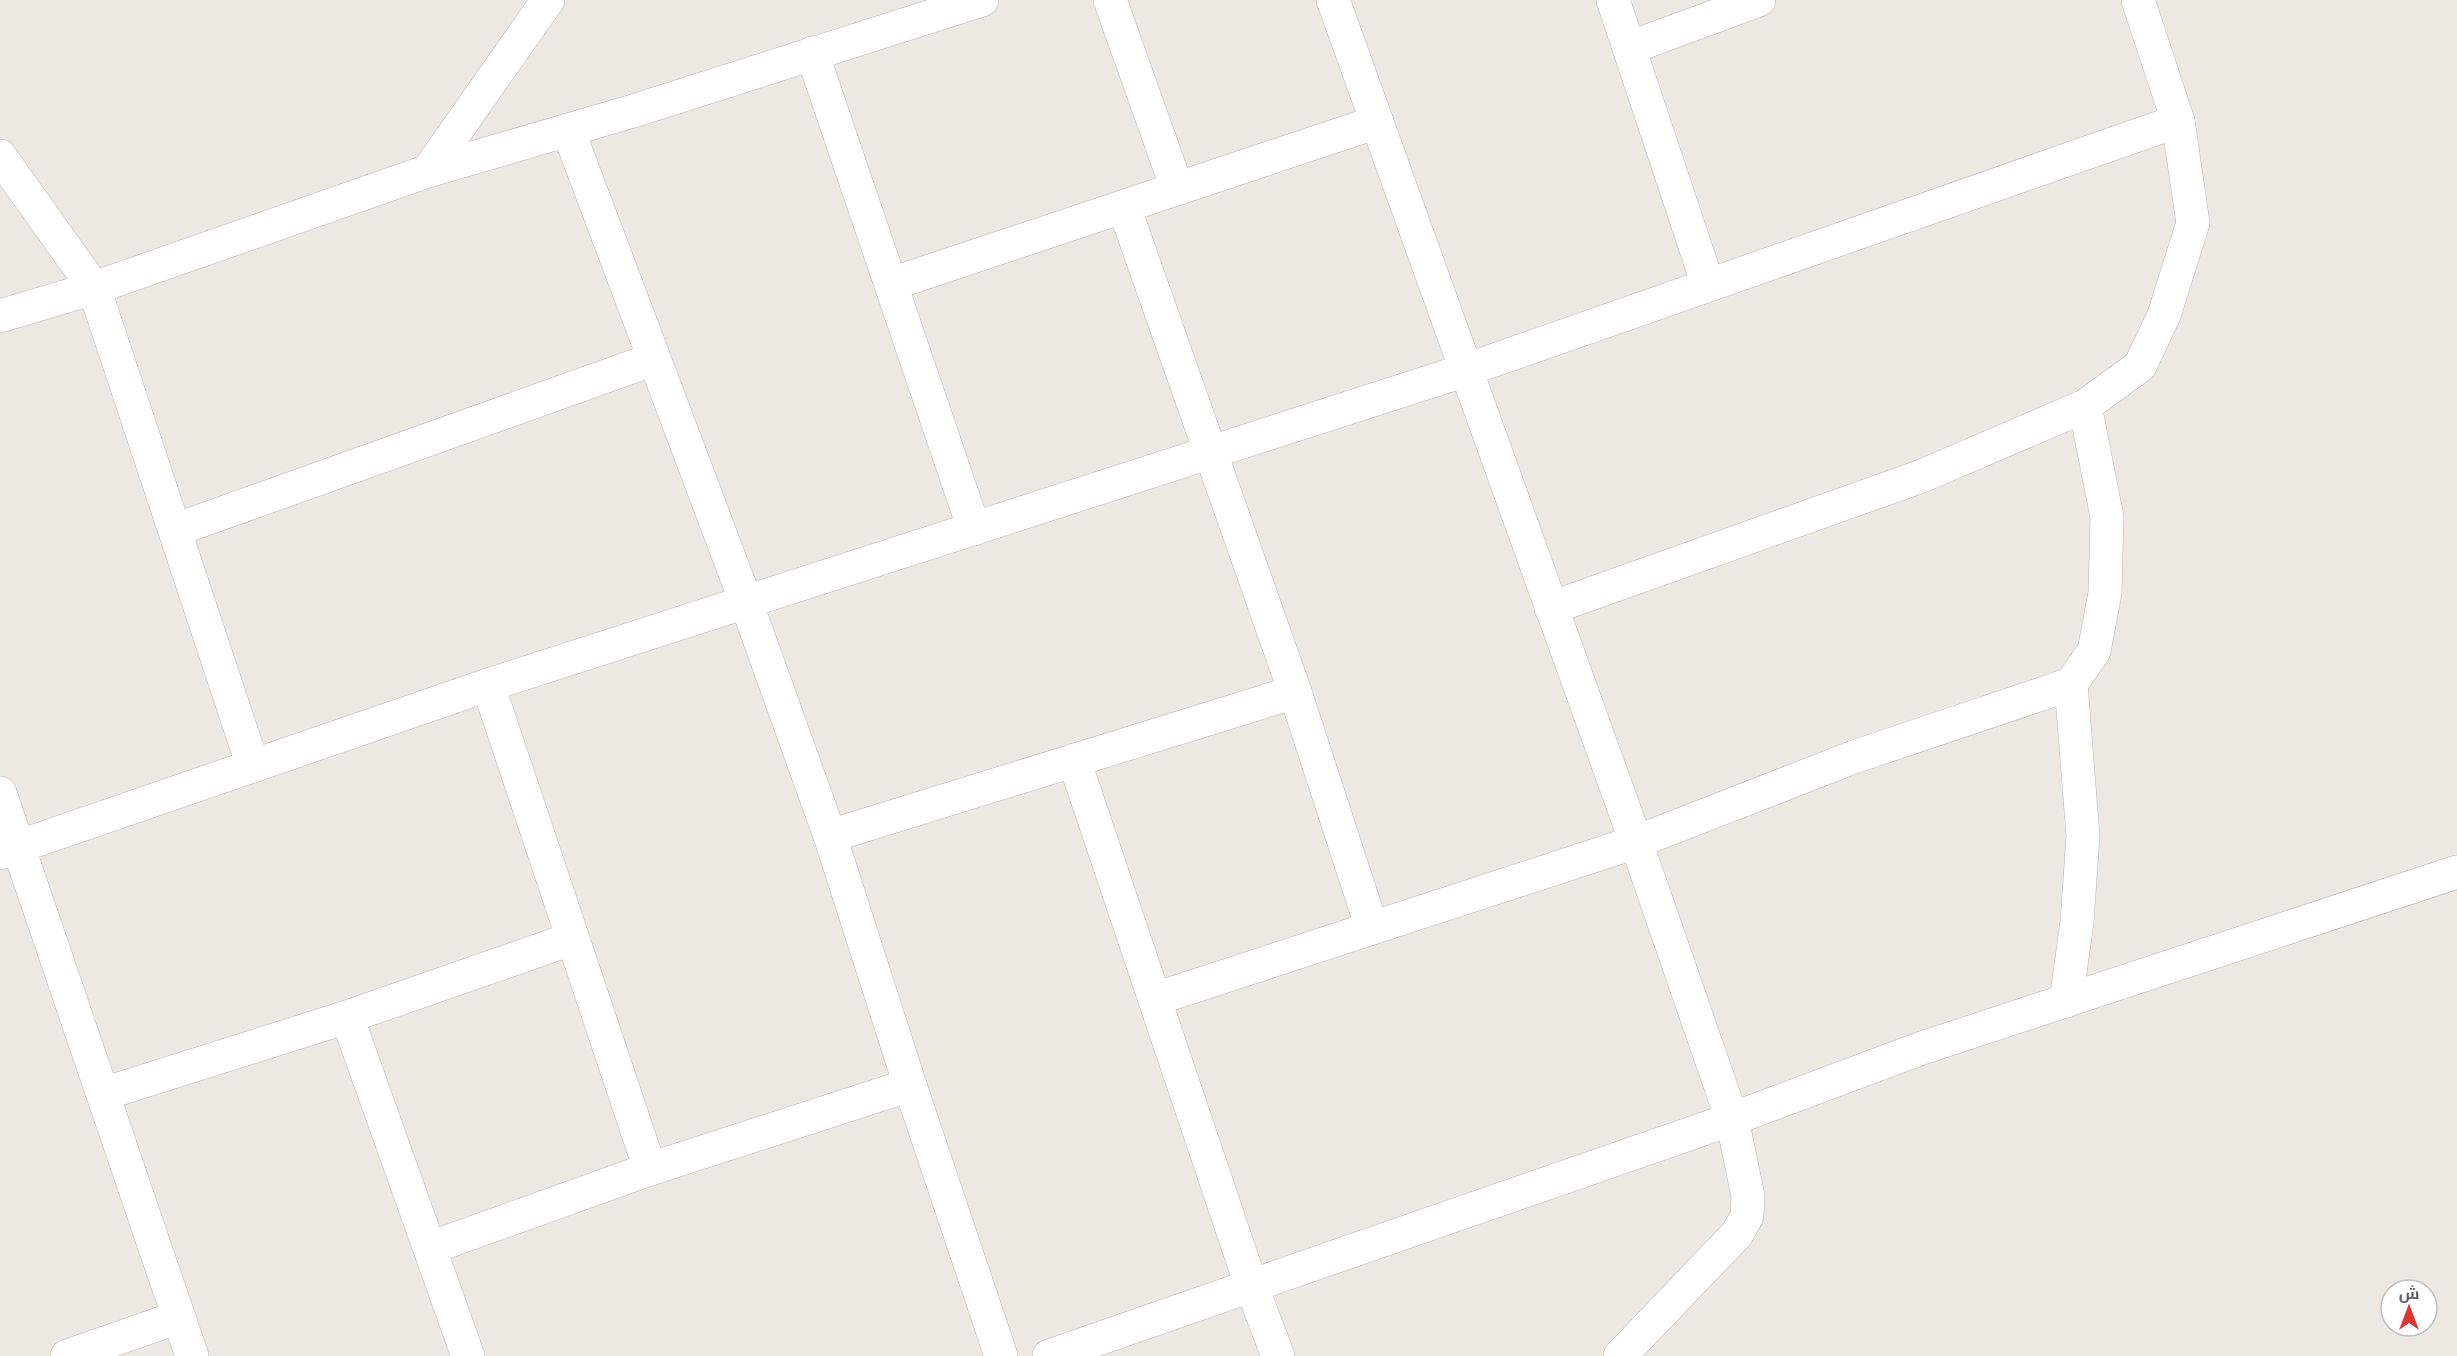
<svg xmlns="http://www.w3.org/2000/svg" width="2457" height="1356" font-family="'Public Sans',Cairo,sans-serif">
<rect width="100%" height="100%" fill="#ede9e2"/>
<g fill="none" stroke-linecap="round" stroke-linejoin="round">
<defs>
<g id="minor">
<path d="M1110,0l67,188"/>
<path d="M1333,0l303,842 96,277 16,77 -1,20 -10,18 -117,122"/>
<path d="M1613,0l95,285"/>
<path d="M1629,48l130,-48"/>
<path d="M812,53l162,476"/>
<path d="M568,130l178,472 84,234 80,249 91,271"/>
<path d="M0,156l94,132 159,478"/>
<path d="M428,171l120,-171"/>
<path d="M1124,207l171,485 77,236"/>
<path d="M891,284l486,-162"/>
<path d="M0,316l94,-28 334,-117 205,-60 349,-111"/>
<path d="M175,530l479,-171"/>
<path d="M1551,608l371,-132 163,-70 55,-40 24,-51 29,-92 -15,-102 -40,-121"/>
<path d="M488,685l162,484"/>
<path d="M1074,760l177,525 27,71"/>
<path d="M0,793l192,563"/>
<path d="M830,836l465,-144"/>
<path d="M0,853l488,-168 978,-315 712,-249"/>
<path d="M1155,999l481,-157 218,-85 217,-73 23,-33 11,-58 2,-76 -22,-111"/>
<path d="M2066,1001l11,-79 6,-86 -12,-152"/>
<path d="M347,1017l121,339"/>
<path d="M103,1094l244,-77 224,-78"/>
<path d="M430,1248l220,-79 260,-84"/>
<path d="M67,1356l112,-39"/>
<path d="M1049,1356l683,-237 190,-71 535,-176"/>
</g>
</defs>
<use href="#minor" stroke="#b3b5b9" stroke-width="34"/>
<use href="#minor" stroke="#fff" stroke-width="33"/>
</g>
<g transform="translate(2409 1308)"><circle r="28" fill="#ffffff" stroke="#bdbfc0" stroke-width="1.5"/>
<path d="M0-4.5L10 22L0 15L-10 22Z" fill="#e13533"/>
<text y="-9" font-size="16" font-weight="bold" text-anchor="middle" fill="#5a5e62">ش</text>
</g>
</svg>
